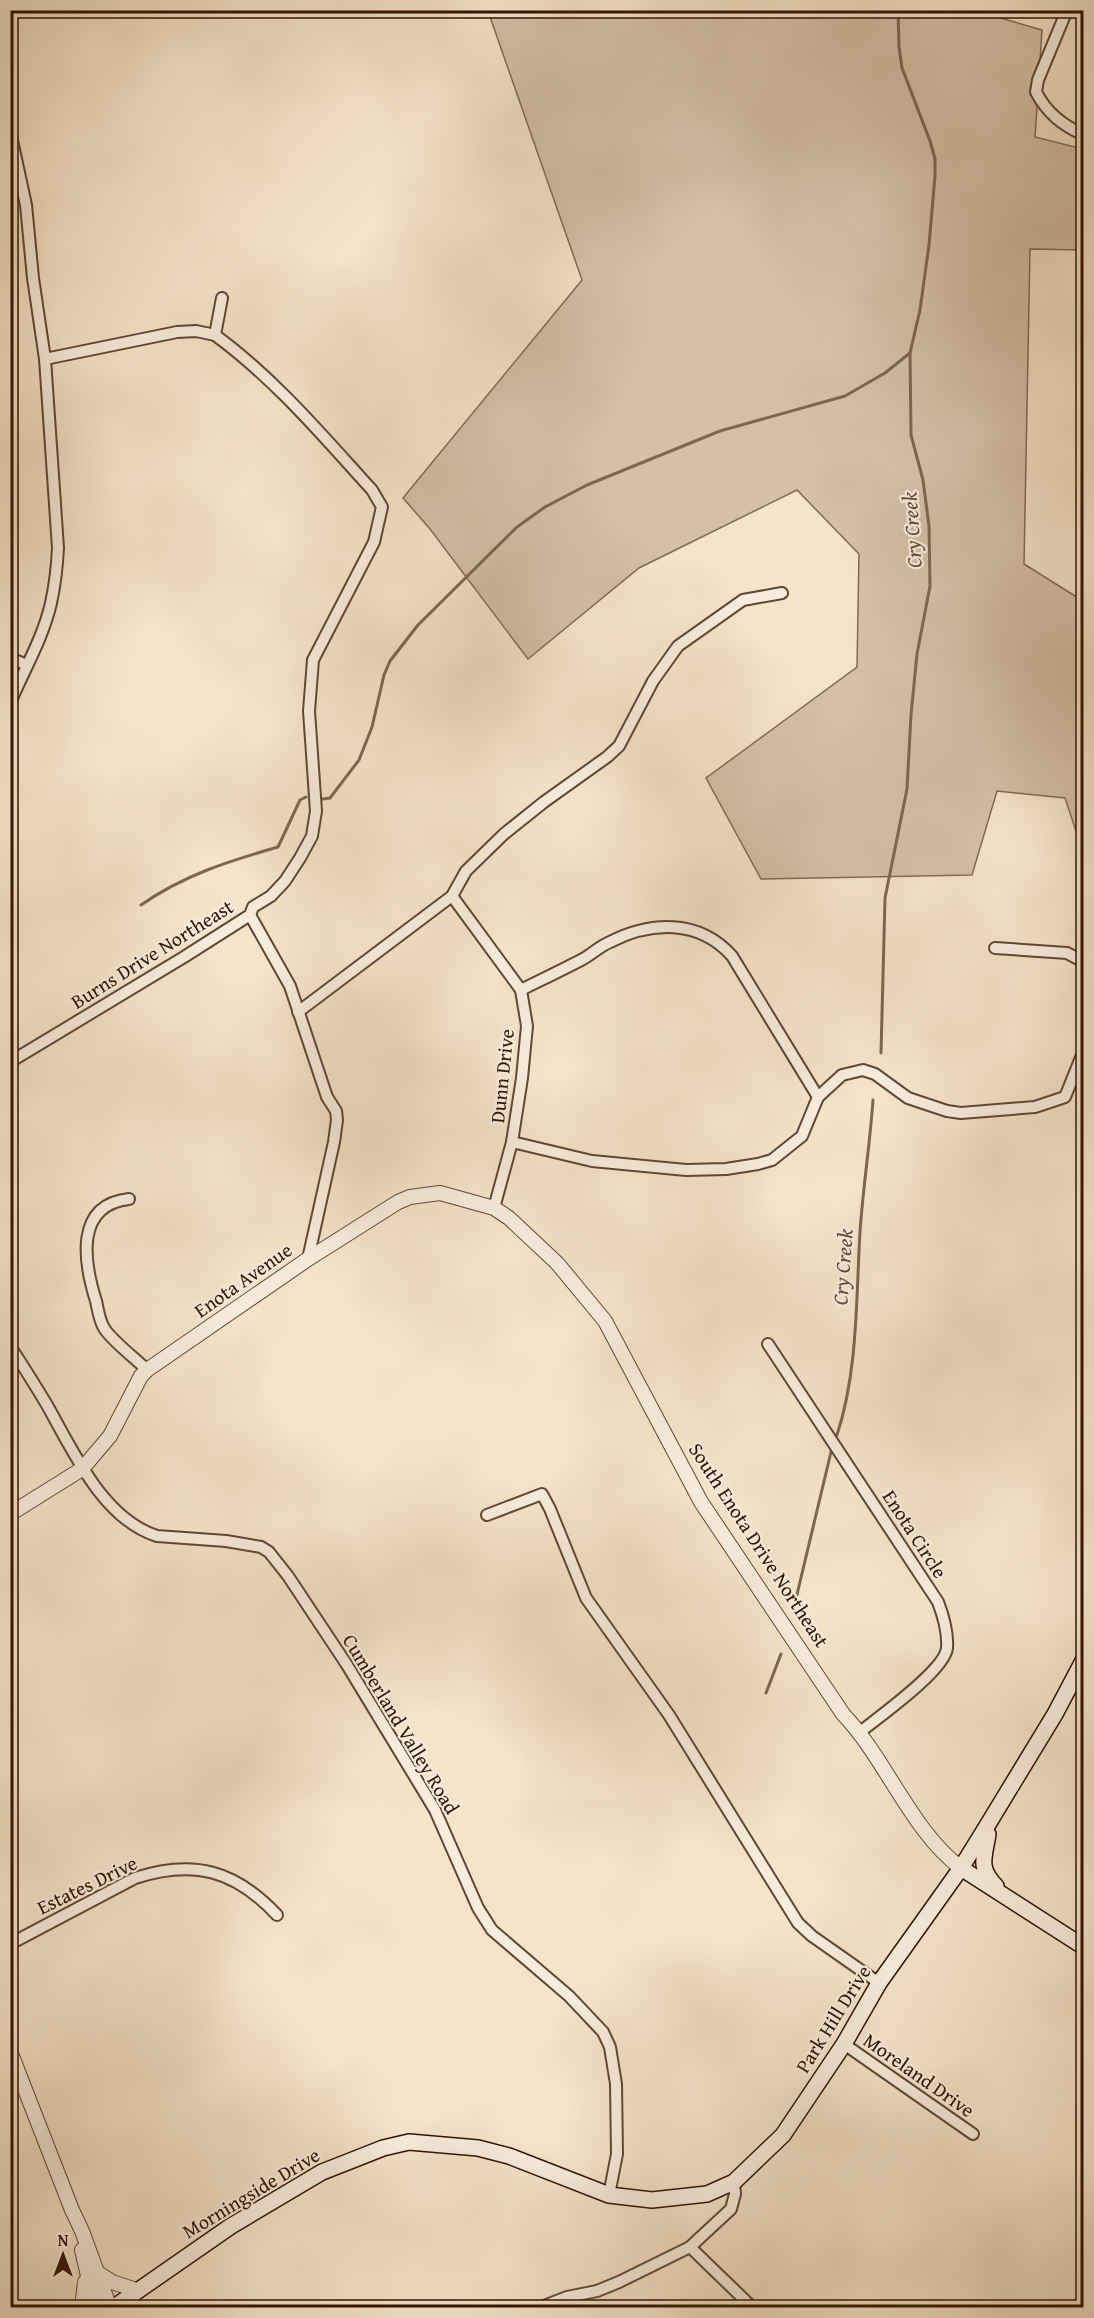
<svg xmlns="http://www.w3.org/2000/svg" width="1094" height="2318" font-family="'Gentium Book Plus',serif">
<rect width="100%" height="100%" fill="#f5e4ca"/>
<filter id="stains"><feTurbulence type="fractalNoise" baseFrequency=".00333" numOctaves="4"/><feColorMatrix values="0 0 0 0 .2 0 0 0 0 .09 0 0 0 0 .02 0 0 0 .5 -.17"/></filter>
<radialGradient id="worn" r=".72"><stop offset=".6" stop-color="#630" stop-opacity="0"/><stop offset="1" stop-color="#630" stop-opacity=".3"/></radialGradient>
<path fill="#d4c0a8" stroke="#826a54" stroke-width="1.5" d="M980,10v2l62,18 -7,107 48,12 1,101 -54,-1 -6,315 59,37v246l-2,-1 -16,-48 -68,-7 -25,84 -211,4 -55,-101 151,-111 2,-113 -62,-64 -158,78 -111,91 -98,-130 -27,-31 179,-218 -94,-269z"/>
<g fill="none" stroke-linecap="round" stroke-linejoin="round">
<g stroke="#7e6650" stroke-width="3">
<path d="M323,799l7,-1 29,-38 13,-33 12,-52 6,-14 28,-36 99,-98 28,-20 42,-22 133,-54 125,-35 40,-23 25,-20"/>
<path d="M141,905c43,-30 88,-44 137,-58l22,-47 6,-3"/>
<path d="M881,1053l4,-155 22,-109 4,-74 6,-61 13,-68 -1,-60 -6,-46 -12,-45 -1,-82 10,-43 9,-65 6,-69v-17l-5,-18 -28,-73 -3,-21 -1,-37"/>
<path d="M837,1435c21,-64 19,-136 23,-203 3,-45 10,-88 13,-132"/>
<path d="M794,1607l37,-155"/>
<path d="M766,1693l15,-39"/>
</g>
<defs>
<g id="minor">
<path d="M1067,10l-29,70 -2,12c11,21 26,33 48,43"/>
<path d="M10,131l16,74 7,73 12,81 13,189c-1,19 -3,37 -7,55 -8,35 -27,67 -41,100"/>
<path d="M45,359l132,-27 19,-1 19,4 7,-37"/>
<path d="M10,658l17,7"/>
<path d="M452,896l69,94 6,36 -5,52 -10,64 -18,66"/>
<path d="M250,915l40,71 37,111 9,14 1,9 -3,22 -26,117"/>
<path d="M995,948l72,5 17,9"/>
<path d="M298,1012l154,-116 14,-25 38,-37 40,-32 63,-45 12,-11 34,-65 25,-35 65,-46 39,-7"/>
<path d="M10,1062l174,-105 66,-42 3,-8 18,-11 14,-15 15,-23 12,-22 4,-25 -7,-100 4,-51 61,-118 8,-35 -10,-17c-50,-55 -97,-111 -157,-155"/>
<path d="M818,1097l24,-22 21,-5 12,4 33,24 39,13 14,2 74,-6 30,-10 19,-47"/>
<path d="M512,1142l80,19 94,9 40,-1 32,-5 14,-4 30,-24 16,-39 -86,-141c-33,-37 -81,-35 -122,-14 -10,4 -18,12 -27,17 -21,11 -42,21 -62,31"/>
<path d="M129,1199c-55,6 -45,64 -33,102 2,8 3,19 8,27 6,11 33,32 43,42"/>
<path d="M768,1344l170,258c5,13 10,31 9,46 -2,22 -68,69 -87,84"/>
<path d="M10,1346c13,20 25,39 37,59 26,46 56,114 110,131l69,5 35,6 8,5 19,24 59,89 88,145 43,98 14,22 77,66 34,36 7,15 6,37 1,70 -8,41"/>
<path d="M487,1515l55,-21 8,15 36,89 83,117 129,208 14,13 67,47"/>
<path d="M10,1944l125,-66c58,-19 100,-8 142,37"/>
<path d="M844,2044l129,90"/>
<path d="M690,2247l63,61"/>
<path d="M539,2308l28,-11 30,-6 22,-9 71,-35 41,-38 4,-15 -1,-12"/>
</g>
<g id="tertiary">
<path d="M10,1514l72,-45 28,-33 31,-60 6,-6 161,-111 90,-57 12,-5 30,-4 54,15 15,10 48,45 48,58 96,181 142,212c43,45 69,118 118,154"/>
<path d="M10,2051l62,159 10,21 28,77"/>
<path d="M82,2250l12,52 7,6"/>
<path d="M98,2273l14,9 24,8"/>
<path d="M82,2308l3,-26"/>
</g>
<g id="secondary">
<path d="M988,1834c-3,22 -11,33 8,52"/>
<path d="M961,1868l123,79"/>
<path d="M113,2308l118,-82 91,-54 61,-24 26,-6 69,6 31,8 100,39 43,5 55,-6 27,-12 49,-47 61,-91 35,-61 82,-115 29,-47 65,-107 29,-55"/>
</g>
</defs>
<use href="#minor" stroke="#614732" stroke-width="14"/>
<use href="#tertiary" stroke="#614732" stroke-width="16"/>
<use href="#secondary" stroke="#301300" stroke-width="18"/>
<use href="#minor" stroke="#f8eddd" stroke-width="10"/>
<use href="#tertiary" stroke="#f8eddd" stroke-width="14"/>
<use href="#secondary" stroke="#f8eddd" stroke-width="15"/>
</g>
<g text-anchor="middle" stroke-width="4.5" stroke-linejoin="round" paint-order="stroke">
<g font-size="20" fill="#301300" stroke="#f8eddd">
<text transform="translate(152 954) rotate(-32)" y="7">Burns Drive Northeast</text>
<text transform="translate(502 1076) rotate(-84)" y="7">Dunn Drive</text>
<text transform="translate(243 1280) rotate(-35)" y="7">Enota Avenue</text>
<text transform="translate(915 1534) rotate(57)" y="7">Enota Circle</text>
<text transform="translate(759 1545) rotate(57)" y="7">South Enota Drive Northeast</text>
<text transform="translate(401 1724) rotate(59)" y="7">Cumberland Valley Road</text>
<text transform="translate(87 1885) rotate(-26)" y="7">Estates Drive</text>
<text transform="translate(833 2019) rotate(-58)" y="7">Park Hill Drive</text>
<text transform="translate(919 2075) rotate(35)" y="7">Moreland Drive</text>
<text transform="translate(251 2193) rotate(-31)" y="7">Morningside Drive</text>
</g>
<g font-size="21" font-style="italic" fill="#644a35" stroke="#f8eddd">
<text transform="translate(912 530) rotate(-94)" y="7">Cry Creek</text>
<text transform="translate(843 1267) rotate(-86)" y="7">Cry Creek</text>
</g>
</g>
<rect width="1094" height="2318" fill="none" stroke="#f5e4ca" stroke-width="36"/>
<rect x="12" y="12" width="1070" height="2294" fill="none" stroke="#301300" stroke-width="3"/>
<rect x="18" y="18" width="1058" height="2282" fill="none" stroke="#301300" stroke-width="1.5"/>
<g transform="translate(63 2255)" stroke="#f8eddd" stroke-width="4.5" paint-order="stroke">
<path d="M0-4.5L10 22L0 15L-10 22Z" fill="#301300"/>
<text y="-9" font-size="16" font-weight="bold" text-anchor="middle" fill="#301300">N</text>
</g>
<rect width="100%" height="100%" filter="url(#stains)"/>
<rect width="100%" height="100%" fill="url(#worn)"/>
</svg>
